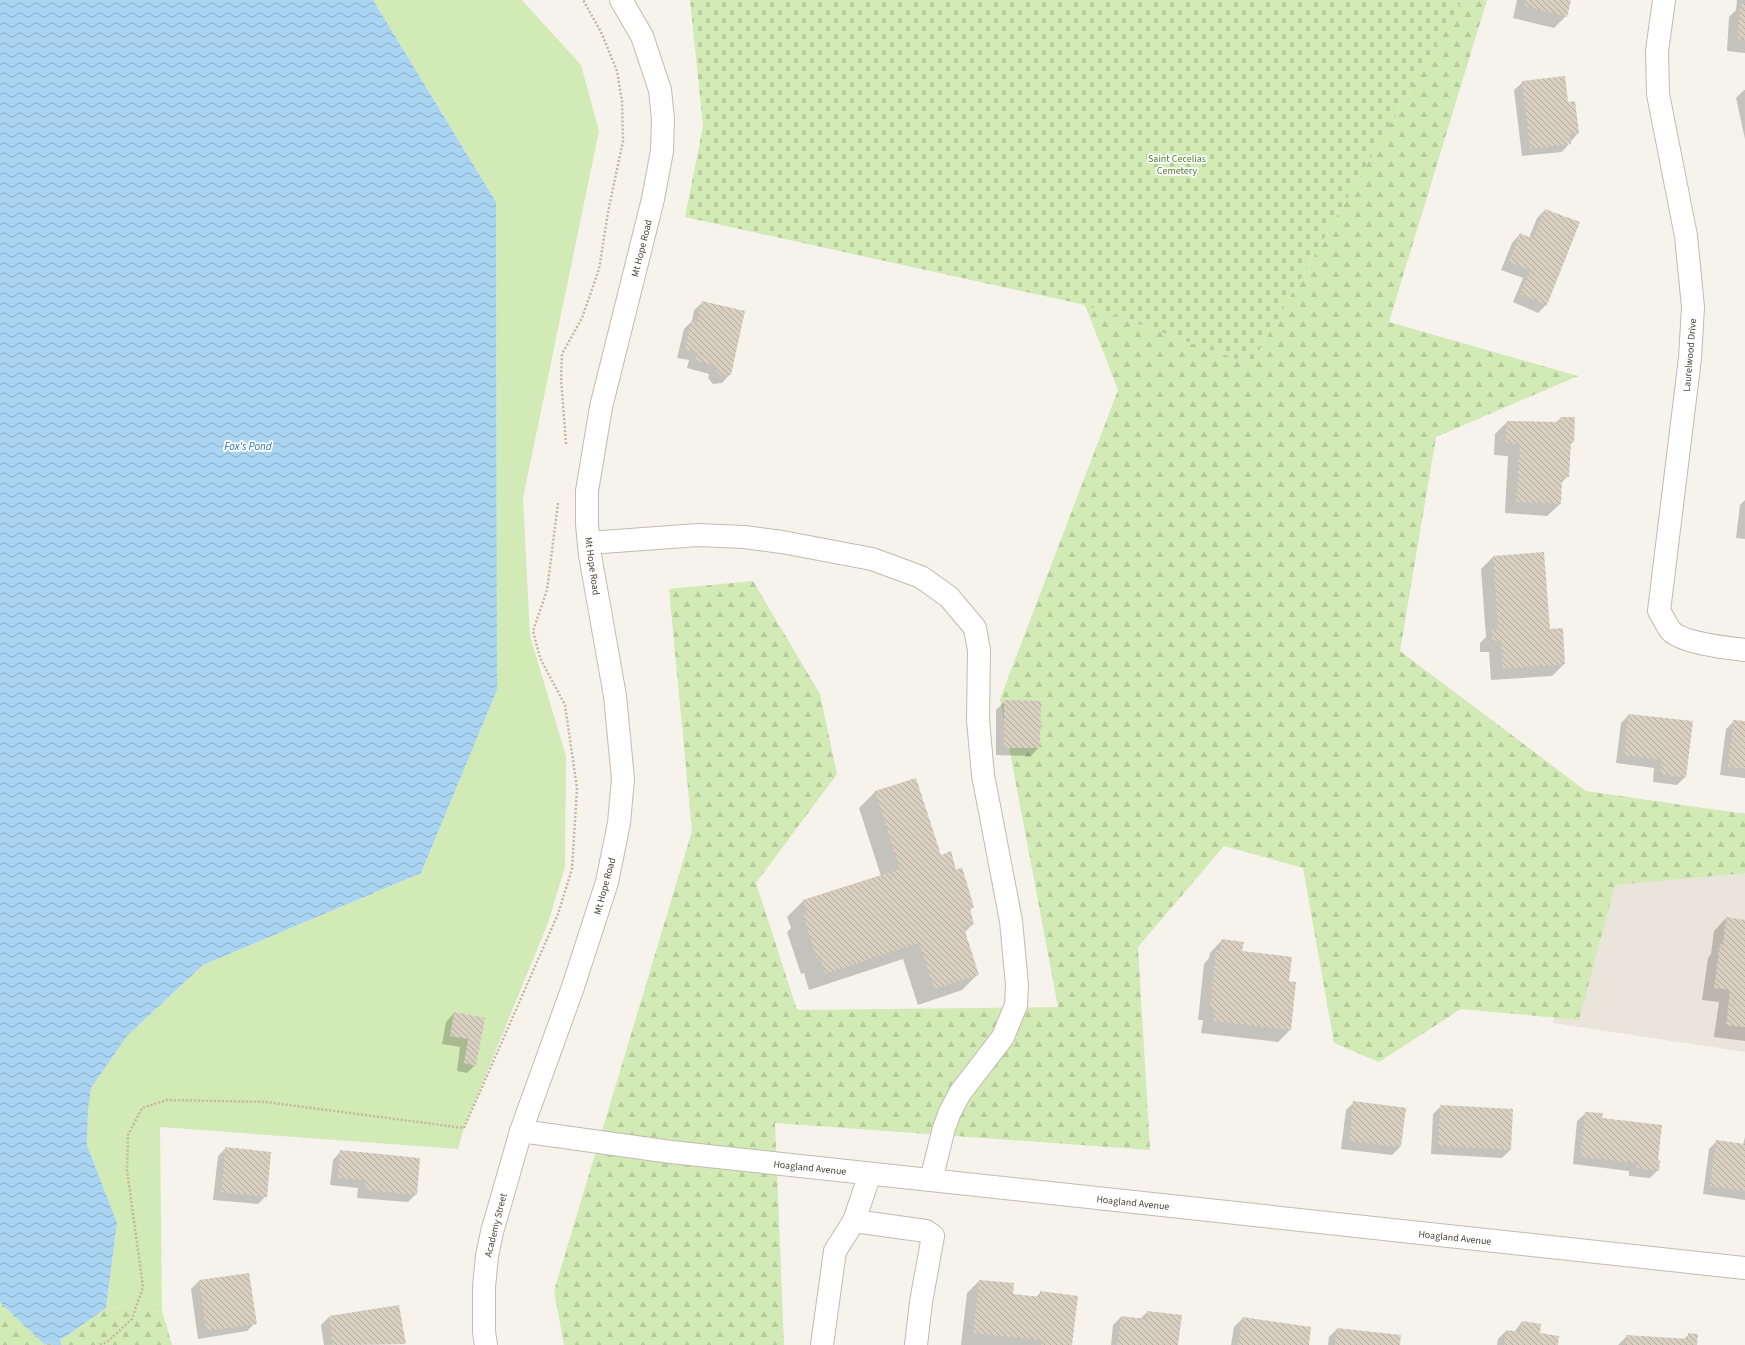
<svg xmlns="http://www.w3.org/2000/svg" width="1745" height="1345" font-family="'Source Sans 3',sans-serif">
<defs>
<pattern id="forest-firs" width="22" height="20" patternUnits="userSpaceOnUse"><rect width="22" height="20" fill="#d2eab5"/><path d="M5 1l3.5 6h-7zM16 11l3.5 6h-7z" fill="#b6ca9c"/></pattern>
<pattern id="cemetery-stones" width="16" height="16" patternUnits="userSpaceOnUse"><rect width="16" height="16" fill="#d2eab5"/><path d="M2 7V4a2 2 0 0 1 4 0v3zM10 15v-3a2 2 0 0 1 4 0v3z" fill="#b6ca9c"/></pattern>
<pattern id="water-waves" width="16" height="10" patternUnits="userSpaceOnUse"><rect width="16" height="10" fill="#a9d4f2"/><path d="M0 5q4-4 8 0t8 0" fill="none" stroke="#8caec5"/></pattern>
<pattern id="building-back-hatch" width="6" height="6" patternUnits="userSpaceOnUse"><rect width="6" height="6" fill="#d8cfc1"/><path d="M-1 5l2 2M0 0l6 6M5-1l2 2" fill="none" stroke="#b1aa9e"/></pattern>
</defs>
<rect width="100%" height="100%" fill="#f6f3ec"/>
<path fill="#eae5da" d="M1587,797l158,16v239l-192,-29z"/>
<g fill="url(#forest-firs)">
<path d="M1462,0h25l-98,322 189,54 -142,61 -36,214 186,140 159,23v59l-130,12 -36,135 -118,-11 -82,53 -45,-19 -31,-175 -79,-22 -86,101 12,203 -375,-27 9,222h-220l-10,-54 138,-460 -23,-242 84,-8 67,113 17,80 -81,109 41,127 261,-3 -58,-308 118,-309 -33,-85 166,59z"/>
<path d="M0,1302l2,1 43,42h-45z"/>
<path d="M106,1308l56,3 10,34h-127l20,-8z"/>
</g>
<path fill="url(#cemetery-stones)" d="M690,0h772l-211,364 -166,-59 -400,-88 18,-91z"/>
<path fill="#d2eab5" d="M373,0h149l59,65 18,66 -76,367 7,138 36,120 -1,111 -17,56 -84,205 -6,21 -298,-22 2,184 -56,-3 11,-85 -30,-78 1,-35 3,-22 36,-52 76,-71 218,-92 76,-183 -1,-488z"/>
<path fill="url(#water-waves)" d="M0,0h373l123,202 1,488 -76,183 -218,92 -76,71 -36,52 -3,22 -1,35 30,78 -11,85 -41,29 -20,8 -45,-43z"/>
<g fill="#0003">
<path d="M1517,0h53l-4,16 -12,12 -41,-10z"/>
<path d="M1737,0h8v53l-18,-2 2,-34 7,-7z"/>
<path d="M1523,82l44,21 11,30 -16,19 -40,4 -8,-66z"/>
<path d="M1744,90h1v49l-9,-41z"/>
<path d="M1545,210l1,95 -8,8 -25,-11 10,-24 -22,-8 11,-27 8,-9 9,4 8,-20z"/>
<path d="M703,302l27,72 -8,9 -9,1 -5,-6 1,-4 -22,-6 2,-8 -12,-2 7,-29 8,-8 2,-11z"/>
<path d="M1561,418l12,24 -3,3 -2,31 -7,7 -1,21 -13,12 -42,-3 3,-57 -14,-1 1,-21 12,-12 48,1z"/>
<path d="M1745,500v39l-9,-1 4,-33z"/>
<path d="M1493,557l56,73 15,34 -12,12 -61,4 -2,-28h-9v-9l6,-6 -5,-68z"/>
<path d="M1005,701l34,46 -8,9 -35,-1v-45z"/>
<path d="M1629,715l56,62 -8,8 -24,-3 1,-14 -38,-5 5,-40z"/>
<path d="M1734,721l11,1v56l-25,-3 6,-46z"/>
<path d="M915,779l25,77 16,15 17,36 -4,4 4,13 -9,9 14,41 -16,16 -44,15 -15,-46 -94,31 -5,-17 -3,1 -14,-42 4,-4 -4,-11 16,-16 78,-25 -22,-68 16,-16z"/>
<path d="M1726,918l19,3v120l-31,-4 5,-35 -17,-2 6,-42 3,-4 3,-23z"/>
<path d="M1222,940l66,42 2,48 -12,12 -77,-9 2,-13h-5l6,-56 5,-6 1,-5z"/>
<path d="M454,1013l30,6 -9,46 -8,8 -10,-2 3,-24 -18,-3 4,-22z"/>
<path d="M1354,1102l51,6 -5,39 -8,8 -51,-6 5,-39z"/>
<path d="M1441,1106l69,44 -8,8 -71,-4 2,-40z"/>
<path d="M1586,1113l15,6 56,43 1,8 -8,8 -21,-2v-5l-56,-7 4,-43z"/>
<path d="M1745,1137v63l-42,-6 6,-45 8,-8 26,4z"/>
<path d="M226,1148l40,48 -8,8 -45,-4 5,-44z"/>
<path d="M341,1151l75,43 -8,8 -51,-4 1,-10 -28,-3 3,-25z"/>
<path d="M199,1281l56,42 -8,8 -49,8 -7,-50z"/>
<path d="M979,1281l33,14 24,2 5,-5 30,53h-110l6,-52z"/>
<path d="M1147,1312l30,33h-66l2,-20 8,-8 19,2z"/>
<path d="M329,1317l76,27 -81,1 -3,-20z"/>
<path d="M1242,1319l66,26h-77l3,-18z"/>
<path d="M1522,1322l17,12 18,11h-60l1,-6 8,-8 8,1z"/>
<path d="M1337,1329l62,16h-71l1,-8z"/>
<path d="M1689,1334l7,11h-78l9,-9 56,4z"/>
</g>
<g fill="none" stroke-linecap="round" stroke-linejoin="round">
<path stroke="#a9d4f2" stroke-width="9" d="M55,1341l2,4"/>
</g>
<g fill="url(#building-back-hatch)">
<path d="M1526,0h45l-4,17 -43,-11z"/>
<path d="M1740,4h5v36l-7,-1z"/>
<path d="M1565,76l3,26 7,-1 4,32 -9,1 1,10 -41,5 -8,-68z"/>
<path d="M1545,209l35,13 -33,83 -27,-11 10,-24 -21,-8 11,-29 13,6z"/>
<path d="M702,301l43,10 -14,64 -10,1 -5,-6v-4l-21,-6 2,-8 -13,-2 8,-30 5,2z"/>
<path d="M1560,417h15l-1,25h-3l-2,35h-7l-1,27 -45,-2 4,-58 -15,-1 2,-22 53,1z"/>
<path d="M1544,552l6,77 13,-1 2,36 -62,5 -2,-29 -9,1v-11l6,-1 -5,-73z"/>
<path d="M1004,700l37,1 -1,47h-36z"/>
<path d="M1628,714l65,7 -7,57 -26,-4 2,-14 -38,-5z"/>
<path d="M1733,720l12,1v48l-17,-2z"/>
<path d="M916,778l25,77 10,-4 5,19 6,-3 12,40 -4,2 4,15 -10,4 15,47 -45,14 -15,-46 -94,31 -5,-16 -3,1 -14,-44 4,-1 -4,-14 97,-31 -25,-78z"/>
<path d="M1726,917l19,3v107l-19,-2 4,-35 -16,-2 6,-44 3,1z"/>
<path d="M1222,939l22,3 -2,9 50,6 -3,24 7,1 -5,48 -78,-9 1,-13h-4l6,-58 4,1z"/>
<path d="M454,1012l31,6 -9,48 -12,-3 4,-24 -18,-3z"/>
<path d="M1353,1101l53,7 -5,39 -52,-6z"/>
<path d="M1440,1105l73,4 -2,41 -73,-4z"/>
<path d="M1585,1112l18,1 -1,5 60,7 -4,36 2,-1 -1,11 -23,-3 1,-5 -57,-6z"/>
<path d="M1716,1140l29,4v47l-35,-5z"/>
<path d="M225,1147l46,5 -4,45 -46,-5z"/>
<path d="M340,1150l80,8 -3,37 -52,-5 1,-10 -28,-2z"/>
<path d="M249,1273l8,51 -51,7 -7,-51z"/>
<path d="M979,1280l35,3 -1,11 27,3v-6l38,5 -6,49h-31v-5l-68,-7z"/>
<path d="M399,1305l7,39 -73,1 -4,-29z"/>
<path d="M1147,1311l35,4 -4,30h-61l4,-29 25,3z"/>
<path d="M1242,1317l69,10 -2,18h-71z"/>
<path d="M1522,1321l19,3 -1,9 19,3 -1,9h-54l2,-15 14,2z"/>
<path d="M1337,1328l64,7 -1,10h-65z"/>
<path d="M1688,1333l10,1 -1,11h-71v-10l62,4z"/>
</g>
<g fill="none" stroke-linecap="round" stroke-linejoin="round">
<defs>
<g id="minor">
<path d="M1664,0l-7,51 1,43 28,142 7,71 -3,51 -31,253c4,6 7,13 11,19 11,13 58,18 75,20"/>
<path d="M589,543l109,-8 46,2 38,5 90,17 49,18 28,20 26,31 4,22 -1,70 5,55 28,146 6,64 -1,20 -13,32 -43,56 -10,19 -6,16 -13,52"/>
<path d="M521,1131l150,21 1074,116"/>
<path d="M854,1221l72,10 7,5 -12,66 -5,43"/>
<path d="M486,1345l-2,-13v-45l3,-31 5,-24 29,-101 52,-144 34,-105 12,-59 4,-44 -8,-83 -25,-141 -3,-31v-33l14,-84 52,-208 9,-48 1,-32 -3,-29 -18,-54 -21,-36"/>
<path d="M822,1345l13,-94 19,-30 16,-47"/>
</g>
</defs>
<use href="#minor" stroke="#c2bbae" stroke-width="24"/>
<g stroke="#c4b79f" stroke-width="2.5" stroke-dasharray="2 2" stroke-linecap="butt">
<path d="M566,444l-5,-66 1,-24 20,-36 17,-49 9,-57 15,-71 -1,-40 -5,-30 -16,-39 -18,-32"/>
<path d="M100,1345l7,-3 25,-23 11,-32 -16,-117 1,-35 14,-27 25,-8 99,2 198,26 94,-214 14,-45 5,-81 -12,-83 -25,-47 -7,-27 14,-41 11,-87"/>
</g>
<use href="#minor" stroke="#fff" stroke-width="22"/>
</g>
<g text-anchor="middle" stroke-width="3.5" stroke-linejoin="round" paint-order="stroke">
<g font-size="10" fill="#4a7f2a" stroke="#fff">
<text x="1177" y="162">Saint Cecelias<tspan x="1177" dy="12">Cemetery</tspan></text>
</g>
<g font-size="10" fill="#4b4439" stroke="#fff">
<text transform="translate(641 248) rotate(-76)" y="4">Mt Hope Road</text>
<text transform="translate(1689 355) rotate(-85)" y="4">Laurelwood Drive</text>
<text transform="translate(593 566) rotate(82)" y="4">Mt Hope Road</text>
<text transform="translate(604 886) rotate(-75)" y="4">Mt Hope Road</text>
<text transform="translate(810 1167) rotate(6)" y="4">Hoagland Avenue</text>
<text transform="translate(1133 1202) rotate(6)" y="4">Hoagland Avenue</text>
<text transform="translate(495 1225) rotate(-76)" y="4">Academy Street</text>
<text transform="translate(1455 1237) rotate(6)" y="4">Hoagland Avenue</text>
</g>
<g font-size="11" font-style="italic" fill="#2e7ab2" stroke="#fff">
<text x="248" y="450">Fox's Pond</text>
</g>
</g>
</svg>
